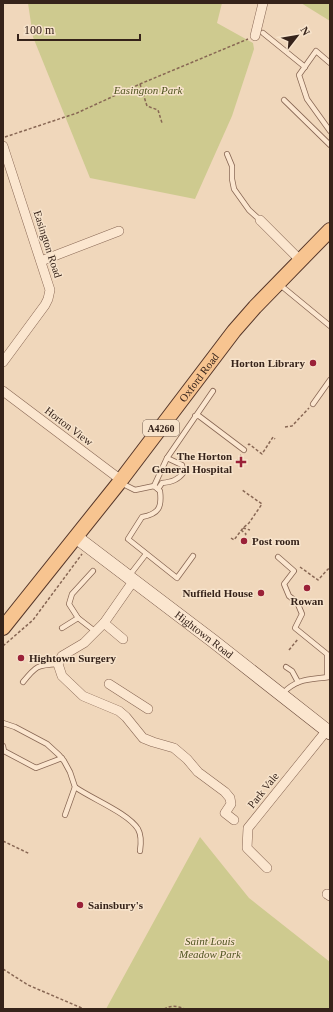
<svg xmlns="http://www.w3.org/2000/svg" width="333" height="1012" font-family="Georgia,serif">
<rect width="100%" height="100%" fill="#f0d7bb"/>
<g fill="#ceca8f">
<path d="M28,3h194l-5,20 36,20 1,6 -22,67 -37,83 -105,-21 -57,-141z"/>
<path d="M301,3h29v18z"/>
<path d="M200,837l49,61 81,64v47h-224z"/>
</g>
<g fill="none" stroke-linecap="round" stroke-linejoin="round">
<defs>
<g id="lane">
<path d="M263,33l42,34"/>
<path d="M330,63l-14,-12 -17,24 8,24 23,32"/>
<path d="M284,100l46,45"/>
<path d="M227,154l5,12v13l2,10 15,21 11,10"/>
<path d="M279,284l51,42"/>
<path d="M313,404l17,-24"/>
<path d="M195,416h4l45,34"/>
<path d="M121,483l14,7 19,-4"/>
<path d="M154,486l6,5c2,16 -1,23 -18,26l-14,22 49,39 16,-22"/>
<path d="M154,486l13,-28 46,-67"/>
<path d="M158,489l4,-6c10,-1 16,-3 22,-11l-2,-7 -15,-7"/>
<path d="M278,557l16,14 -10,13 5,12 8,6 5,12 -7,14 32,26v23"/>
<path d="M93,571l-21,23 -3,10 9,14 18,14"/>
<path d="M129,576l17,-22"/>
<path d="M62,628l16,-10"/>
<path d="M286,667l6,4 6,11"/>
<path d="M23,682c13,-16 14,-17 35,-18"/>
<path d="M283,693c15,-15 26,-13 46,-16"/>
<path d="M3,723l12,4 32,17 12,11 5,6 6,11 5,15 -10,28"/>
<path d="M3,746l1,5 32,17 26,-10"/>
<path d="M75,787c17,12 53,26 63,42 4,7 3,15 2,22"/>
</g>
<g id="street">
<path d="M255,36l8,-33"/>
<path d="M3,146l47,144 -2,9 -3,6 -42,57"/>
<path d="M260,220l40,40"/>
<path d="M41,261l78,-30"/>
<path d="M3,391l118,89"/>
<path d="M134,580l-30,43 -20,20 -22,13 -4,8 4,12 21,20 36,15 7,6 17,21 10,4 21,6 13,11 11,13 27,20 5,6 1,6 -6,9 9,7"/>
<path d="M104,623l19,16"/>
<path d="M109,684l39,25"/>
<path d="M267,868l-20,-20 1,-20 79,-98"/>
<path d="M327,894l3,2"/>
</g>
<g id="secondary">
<path id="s1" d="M76,537l137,104 117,92"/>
</g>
<g id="primary">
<path id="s2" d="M3,628l115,-144 116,-153 21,-24 75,-77"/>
</g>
</defs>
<use href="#lane" stroke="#886754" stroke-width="6"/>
<use href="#street" stroke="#886754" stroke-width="10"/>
<use href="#secondary" stroke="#694838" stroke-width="14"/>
<use href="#primary" stroke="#553629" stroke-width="16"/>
<g stroke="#886754" stroke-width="1.5" stroke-dasharray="3 2" stroke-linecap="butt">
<path d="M140,84l7,22 11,4 4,13"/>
<path d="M5,137l72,-24 63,-29 108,-45"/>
<path d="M285,427l7,-1 17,-18"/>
<path d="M248,445l1,-1 13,10 11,-17 2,2"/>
<path d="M241,455l-3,5 6,4"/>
<path d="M243,528l7,2"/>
<path d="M241,530l5,4 -1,1"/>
<path d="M231,538l3,2 9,-12 6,-5 13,-19 -20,-14"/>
<path d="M300,567l18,13 12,-13"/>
<path d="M3,646l30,-26 49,-66"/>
<path d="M289,650l9,-11"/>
<path d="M3,841l27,13"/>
<path d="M3,969l25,16 56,24"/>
<path d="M164,1009c7,-4 13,-3 21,0"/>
</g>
<use href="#lane" stroke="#fbe6cf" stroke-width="4.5"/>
<use href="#street" stroke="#fbe6cf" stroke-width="9"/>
<use href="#secondary" stroke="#fbe6cf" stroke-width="13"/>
<use href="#primary" stroke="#f7c490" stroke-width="14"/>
</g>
<g fill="#9a2138" stroke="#f7e3cb" stroke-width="1.5">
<circle cx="313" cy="363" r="4"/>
<path d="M239 456h4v4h4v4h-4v4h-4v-4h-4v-4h4z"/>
<circle cx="244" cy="541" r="4"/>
<circle cx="307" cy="588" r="4"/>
<circle cx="261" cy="593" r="4"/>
<circle cx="21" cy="658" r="4"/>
<circle cx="80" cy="905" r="4"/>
</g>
<g text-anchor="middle" stroke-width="3" stroke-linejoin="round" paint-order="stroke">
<rect fill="#f7e3cb" stroke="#705d4f" stroke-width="1" x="143" y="420" width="36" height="16" rx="3"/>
<g font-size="10" font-weight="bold" fill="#36231a">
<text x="161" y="432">A4260</text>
</g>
<g font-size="11" font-style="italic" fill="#505420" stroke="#f7e3cb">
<text x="148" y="94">Easington Park</text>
<text x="210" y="945">Saint Louis<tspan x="210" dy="13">Meadow Park</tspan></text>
</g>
<g font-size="11" fill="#36231a" stroke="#f7e3cb">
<text transform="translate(48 244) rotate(72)" y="4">Easington Road</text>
<text dy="4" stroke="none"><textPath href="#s2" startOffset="318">Oxford Road</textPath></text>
<text transform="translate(69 426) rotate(37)" y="4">Horton View</text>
<text dy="4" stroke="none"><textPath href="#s1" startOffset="161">Hightown Road</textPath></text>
<text transform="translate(263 790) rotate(-51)" y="4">Park Vale</text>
</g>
<g font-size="11" font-weight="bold" fill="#36231a" stroke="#f7e3cb" text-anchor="end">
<text x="305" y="367">Horton Library</text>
<text x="232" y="460">The Horton<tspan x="232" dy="13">General Hospital</tspan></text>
<text x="252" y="545" text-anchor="start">Post room</text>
<text x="253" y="597">Nuffield House</text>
<text x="307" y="605" text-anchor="middle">Rowan</text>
<text x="29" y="662" text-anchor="start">Hightown Surgery</text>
<text x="88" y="909" text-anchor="start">Sainsbury's</text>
</g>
</g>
<rect width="333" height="1012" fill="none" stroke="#36231a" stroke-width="8"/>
<g transform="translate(297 36) rotate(59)" stroke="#f7e3cb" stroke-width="3" paint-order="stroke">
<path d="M0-3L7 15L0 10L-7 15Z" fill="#36231a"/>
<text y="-6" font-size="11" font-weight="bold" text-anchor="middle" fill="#36231a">N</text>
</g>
<path d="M18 34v6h122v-6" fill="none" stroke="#36231a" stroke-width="2"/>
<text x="24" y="34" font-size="12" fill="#36231a" stroke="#f7e3cb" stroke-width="3" paint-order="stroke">100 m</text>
</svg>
